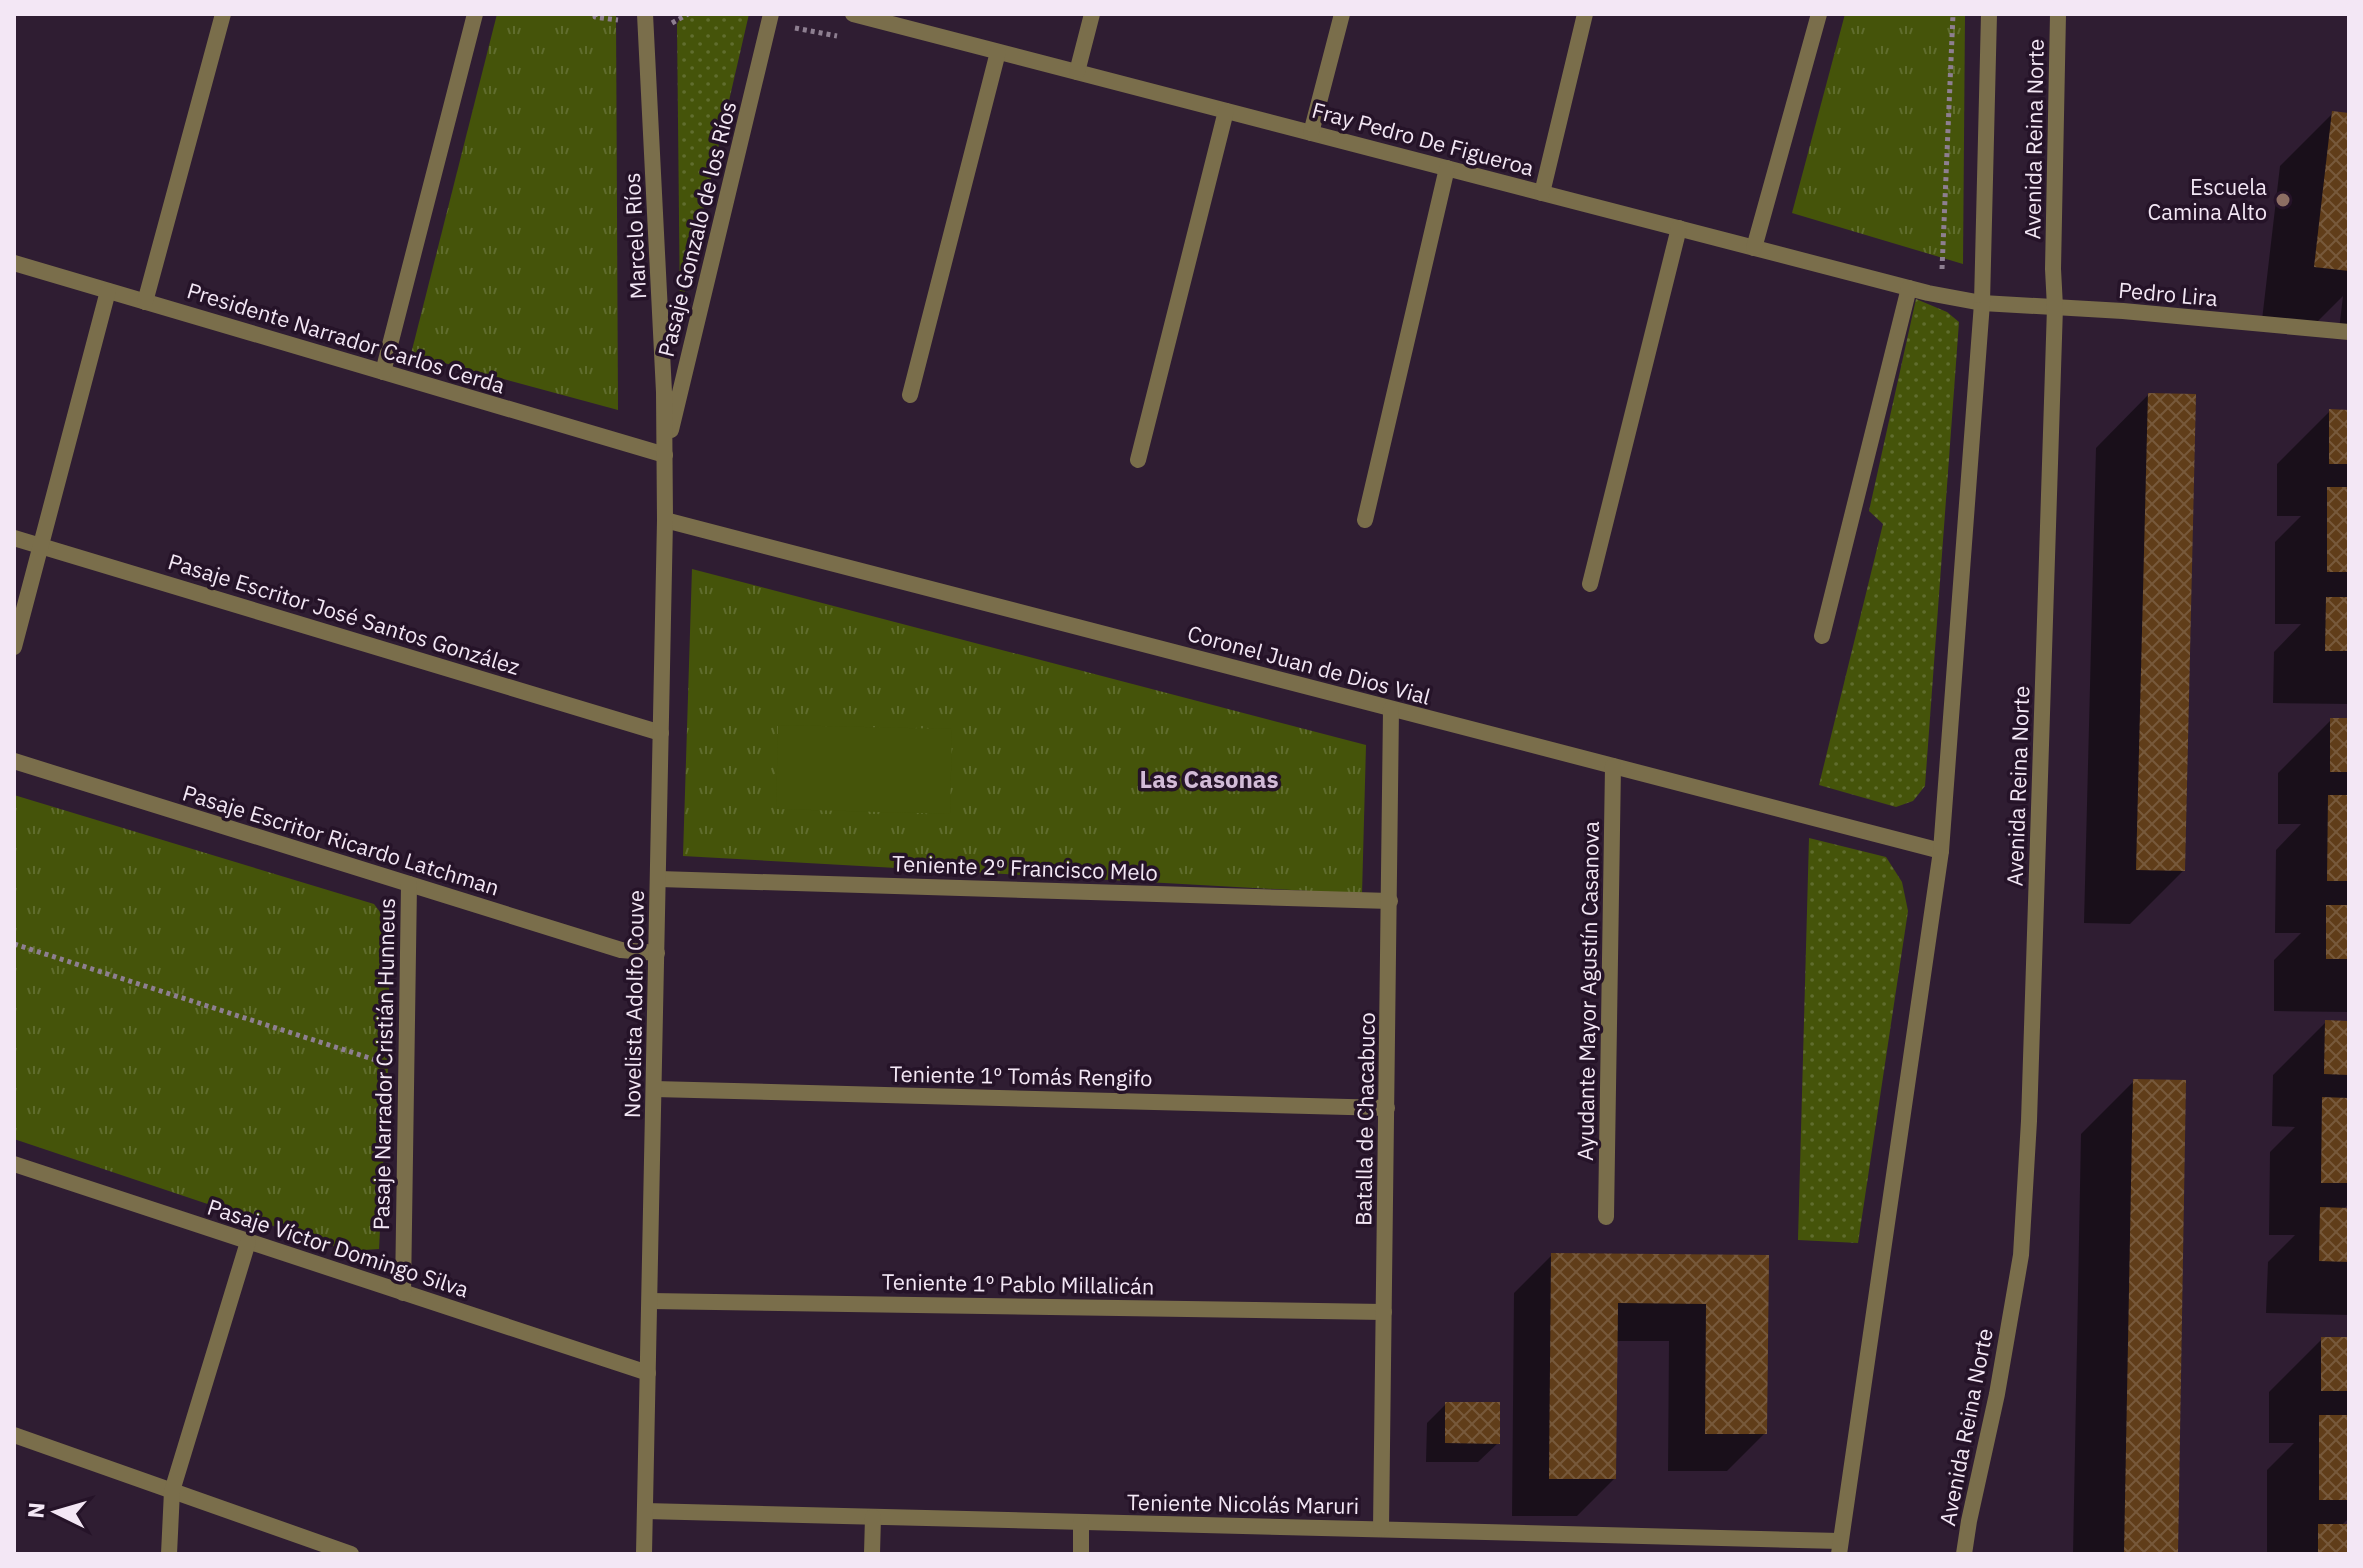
<svg xmlns="http://www.w3.org/2000/svg" width="2363" height="1568" font-family="'IBM Plex Sans',sans-serif">
<defs>
<pattern id="grass-dots" width="8" height="8" patternUnits="userSpaceOnUse" patternTransform="scale(2)"><rect width="8" height="8" fill="#45540a"/><path d="M2 2h.1M6 6h.1" fill="none" stroke="#606d2e" stroke-width="1.8" stroke-linecap="round"/></pattern>
<pattern id="park-tufts" width="24" height="20" patternUnits="userSpaceOnUse" patternTransform="scale(2)"><rect width="24" height="20" fill="#45540a"/><path d="M3 7l-1-3M5 7V3M7 7l1-3M15 17l-1-3M17 17v-4M19 17l1-3" fill="none" stroke="#606d2e"/></pattern>
<pattern id="building-cross-hatch" width="8" height="8" patternUnits="userSpaceOnUse" patternTransform="scale(2)"><rect width="8" height="8" fill="#603d19"/><path d="M0 0l8 8M0 8l8-8" fill="none" stroke="#77593b"/></pattern>
</defs>
<rect width="100%" height="100%" fill="#2f1d32"/>
<g fill="url(#grass-dots)">
<path d="M682,14h67l-69,299 -3,-289z"/>
<path d="M1916,299l31,13 12,10 -34,464 -12,15 -17,6 -77,-22 64,-261 -14,-13z"/>
<path d="M1809,838l77,19 16,25 6,29 -50,332 -60,-3z"/>
</g>
<g fill="url(#park-tufts)">
<path d="M497,14h119l2,396 -207,-56z"/>
<path d="M1845,14h120l-2,250 -171,-51z"/>
<path d="M692,569l674,176 -4,149 -679,-38z"/>
<path d="M14,795l360,109 15,20v124l-10,201 -31,2 -334,-112z"/>
</g>
<path fill="#45540a" d="M778,725l174,4 -2,85 -174,-5z"/>
<g fill="#0007">
<path d="M2333,113l16,2v216l-10,-1 4,-34 -30,30 -51,-6 18,-154z"/>
<path d="M2148,395l35,476 -53,53 -46,-1 12,-475z"/>
<path d="M2330,411l19,1v292l-76,-1 1,-51 27,-28h-26v-82l26,-26h-24v-52z"/>
<path d="M2331,720h18v292l-75,-1v-51l27,-27h-26l1,-83 25,-26h-23v-51z"/>
<path d="M2326,1022l23,1v180l-6,7h6v105l-83,-2 2,-51 27,-27h-26l1,-83 25,-25 -23,-1 1,-51z"/>
<path d="M2134,1081l42,473h-103l8,-420z"/>
<path d="M1552,1255l215,2 -2,176 -38,38h-59l1,-130h-53l-2,138 -37,37h-65l2,-223z"/>
<path d="M2322,1339h27v179l-8,8h8v28l-82,-2v-82l27,-27h-25v-51z"/>
<path d="M1446,1404l52,39 -20,19h-52l1,-39z"/>
</g>
<g fill="url(#building-cross-hatch)">
<path d="M2332,111l17,2v158l-35,-4z"/>
<path d="M2148,393l48,1 -11,477 -49,-1z"/>
<path d="M2329,409l20,1v54h-20z"/>
<rect x="2327" y="487" width="22" height="85"/>
<path d="M2326,597h23v54h-24z"/>
<rect x="2330" y="718" width="19" height="54"/>
<path d="M2328,795h21v86h-22z"/>
<rect x="2326" y="905" width="23" height="54"/>
<path d="M2325,1020l24,1v54l-25,-1z"/>
<path d="M2133,1079l53,1 -8,474h-54z"/>
<path d="M2322,1097l27,1v85h-28z"/>
<path d="M2320,1207l29,1v54l-30,-1z"/>
<path d="M1551,1253l218,2 -2,179h-62l1,-130 -88,-1 -2,176h-67z"/>
<rect x="2321" y="1337" width="28" height="54"/>
<path d="M1445,1402h55v42l-55,-1z"/>
<rect x="2319" y="1415" width="30" height="85"/>
<rect x="2318" y="1524" width="31" height="30"/>
</g>
<g fill="none" stroke-linecap="round" stroke-linejoin="round">
<g stroke="#8e7f91" stroke-width="5" stroke-dasharray="4 4" stroke-linecap="butt">
<path d="M595,14v3l23,3"/>
<path d="M672,23l16,-9"/>
<path d="M795,28l42,8"/>
<path d="M1942,269l11,-255"/>
<path d="M14,944l365,117"/>
</g>
<g stroke="#7a6e4b" stroke-width="16">
<path d="M853,14l1075,279 54,10"/>
<path d="M1077,72l15,-58"/>
<path d="M1311,133l31,-119"/>
<path d="M1542,193l43,-179"/>
<path d="M1754,248l65,-234"/>
<path d="M14,263l651,192"/>
<path d="M145,302l78,-288"/>
<path d="M383,372l92,-358"/>
<path d="M910,395l88,-343"/>
<path d="M671,430l100,-416"/>
<path d="M1138,460l88,-349"/>
<path d="M665,520l1276,331"/>
<path d="M1365,520l82,-352"/>
<path d="M14,538l647,195"/>
<path d="M1590,584l89,-356"/>
<path d="M1822,636l87,-348"/>
<path d="M14,647l94,-356"/>
<path d="M14,761l607,189 36,3"/>
<path d="M659,879l731,22"/>
<path d="M654,1089l733,19"/>
<path d="M14,1164l634,209"/>
<path d="M1606,1217l7,-451"/>
<path d="M403,1293l6,-409"/>
<path d="M650,1301l734,11"/>
<path d="M14,1435l337,119"/>
<path d="M645,1511l1195,30"/>
<path d="M1381,1529l10,-820"/>
<path d="M169,1554l3,-63 76,-249"/>
<path d="M644,1554l21,-1034 -1,-128 -19,-378"/>
<path d="M872,1554l1,-37"/>
<path d="M1081,1554v-32"/>
</g>
<g stroke="#7a6e4b" stroke-width="16">
<path d="M1982,303l141,8 226,21"/>
<path d="M1839,1554l102,-703 41,-548 7,-289"/>
<path d="M1964,1554l5,-33 28,-127 24,-139 8,-134 26,-814 -2,-38 5,-255"/>
</g>
</g>
<circle fill="#8d6e63" stroke="#251328" stroke-width="3" cx="2283" cy="200" r="8"/>
<g text-anchor="middle" stroke-width="7" stroke-linejoin="round" paint-order="stroke">
<g font-size="22" fill="#f3e7f5" stroke="#251328">
<text transform="translate(1423 139) rotate(15)" y="8">Fray Pedro De Figueroa</text>
<text transform="translate(2034 139) rotate(-89)" y="8">Avenida Reina Norte</text>
<text transform="translate(697 229) rotate(-76)" y="8">Pasaje Gonzalo de los Ríos</text>
<text transform="translate(635 236) rotate(-93)" y="8">Marcelo Ríos</text>
<text transform="translate(2168 294) rotate(5)" y="8">Pedro Lira</text>
<text transform="translate(346 338) rotate(17)" y="8">Presidente Narrador Carlos Cerda</text>
<text transform="translate(344 614) rotate(17)" y="8">Pasaje Escritor José Santos González</text>
<text transform="translate(1309 665) rotate(15)" y="8">Coronel Juan de Dios Vial</text>
<text transform="translate(2018 786) rotate(-88)" y="8">Avenida Reina Norte</text>
<text transform="translate(341 840) rotate(17)" y="8">Pasaje Escritor Ricardo Latchman</text>
<text transform="translate(1025 868) rotate(2)" y="8">Teniente 2º Francisco Melo</text>
<text transform="translate(1588 991) rotate(-89)" y="8">Ayudante Mayor Agustín Casanova</text>
<text transform="translate(634 1004) rotate(-89)" y="8">Novelista Adolfo Couve</text>
<text transform="translate(384 1064) rotate(-89)" y="8">Pasaje Narrador Cristián Hunneus</text>
<text transform="translate(1021 1076) rotate(1)" y="8">Teniente 1º Tomás Rengifo</text>
<text transform="translate(1365 1119) rotate(-89)" y="8">Batalla de Chacabuco</text>
<text transform="translate(338 1248) rotate(18)" y="8">Pasaje Víctor Domingo Silva</text>
<text transform="translate(1018 1284) rotate(1)" y="8">Teniente 1º Pablo Millalicán</text>
<text transform="translate(1966 1427) rotate(-79)" y="8">Avenida Reina Norte</text>
<text transform="translate(1243 1504) rotate(1)" y="8">Teniente Nicolás Maruri</text>
</g>
<g font-size="22" fill="#f3e7f5" stroke="#251328" text-anchor="end">
<text x="2267" y="195">Escuela<tspan x="2267" dy="25">Camina Alto</tspan></text>
</g>
<g font-size="24" font-weight="bold" fill="#d2bbd7" stroke="#251328">
<text x="1209" y="788">Las Casonas</text>
</g>
</g>
<rect width="2363" height="1568" fill="none" stroke="#f3e7f5" stroke-width="32"/>
<g transform="translate(56 1512) rotate(275)" stroke="#251328" stroke-width="6" paint-order="stroke">
<path d="M0-6L14 30L0 20L-14 30Z" fill="#f3e7f5"/>
<text y="-12" font-size="22" font-weight="bold" text-anchor="middle" fill="#f3e7f5">N</text>
</g>
</svg>
